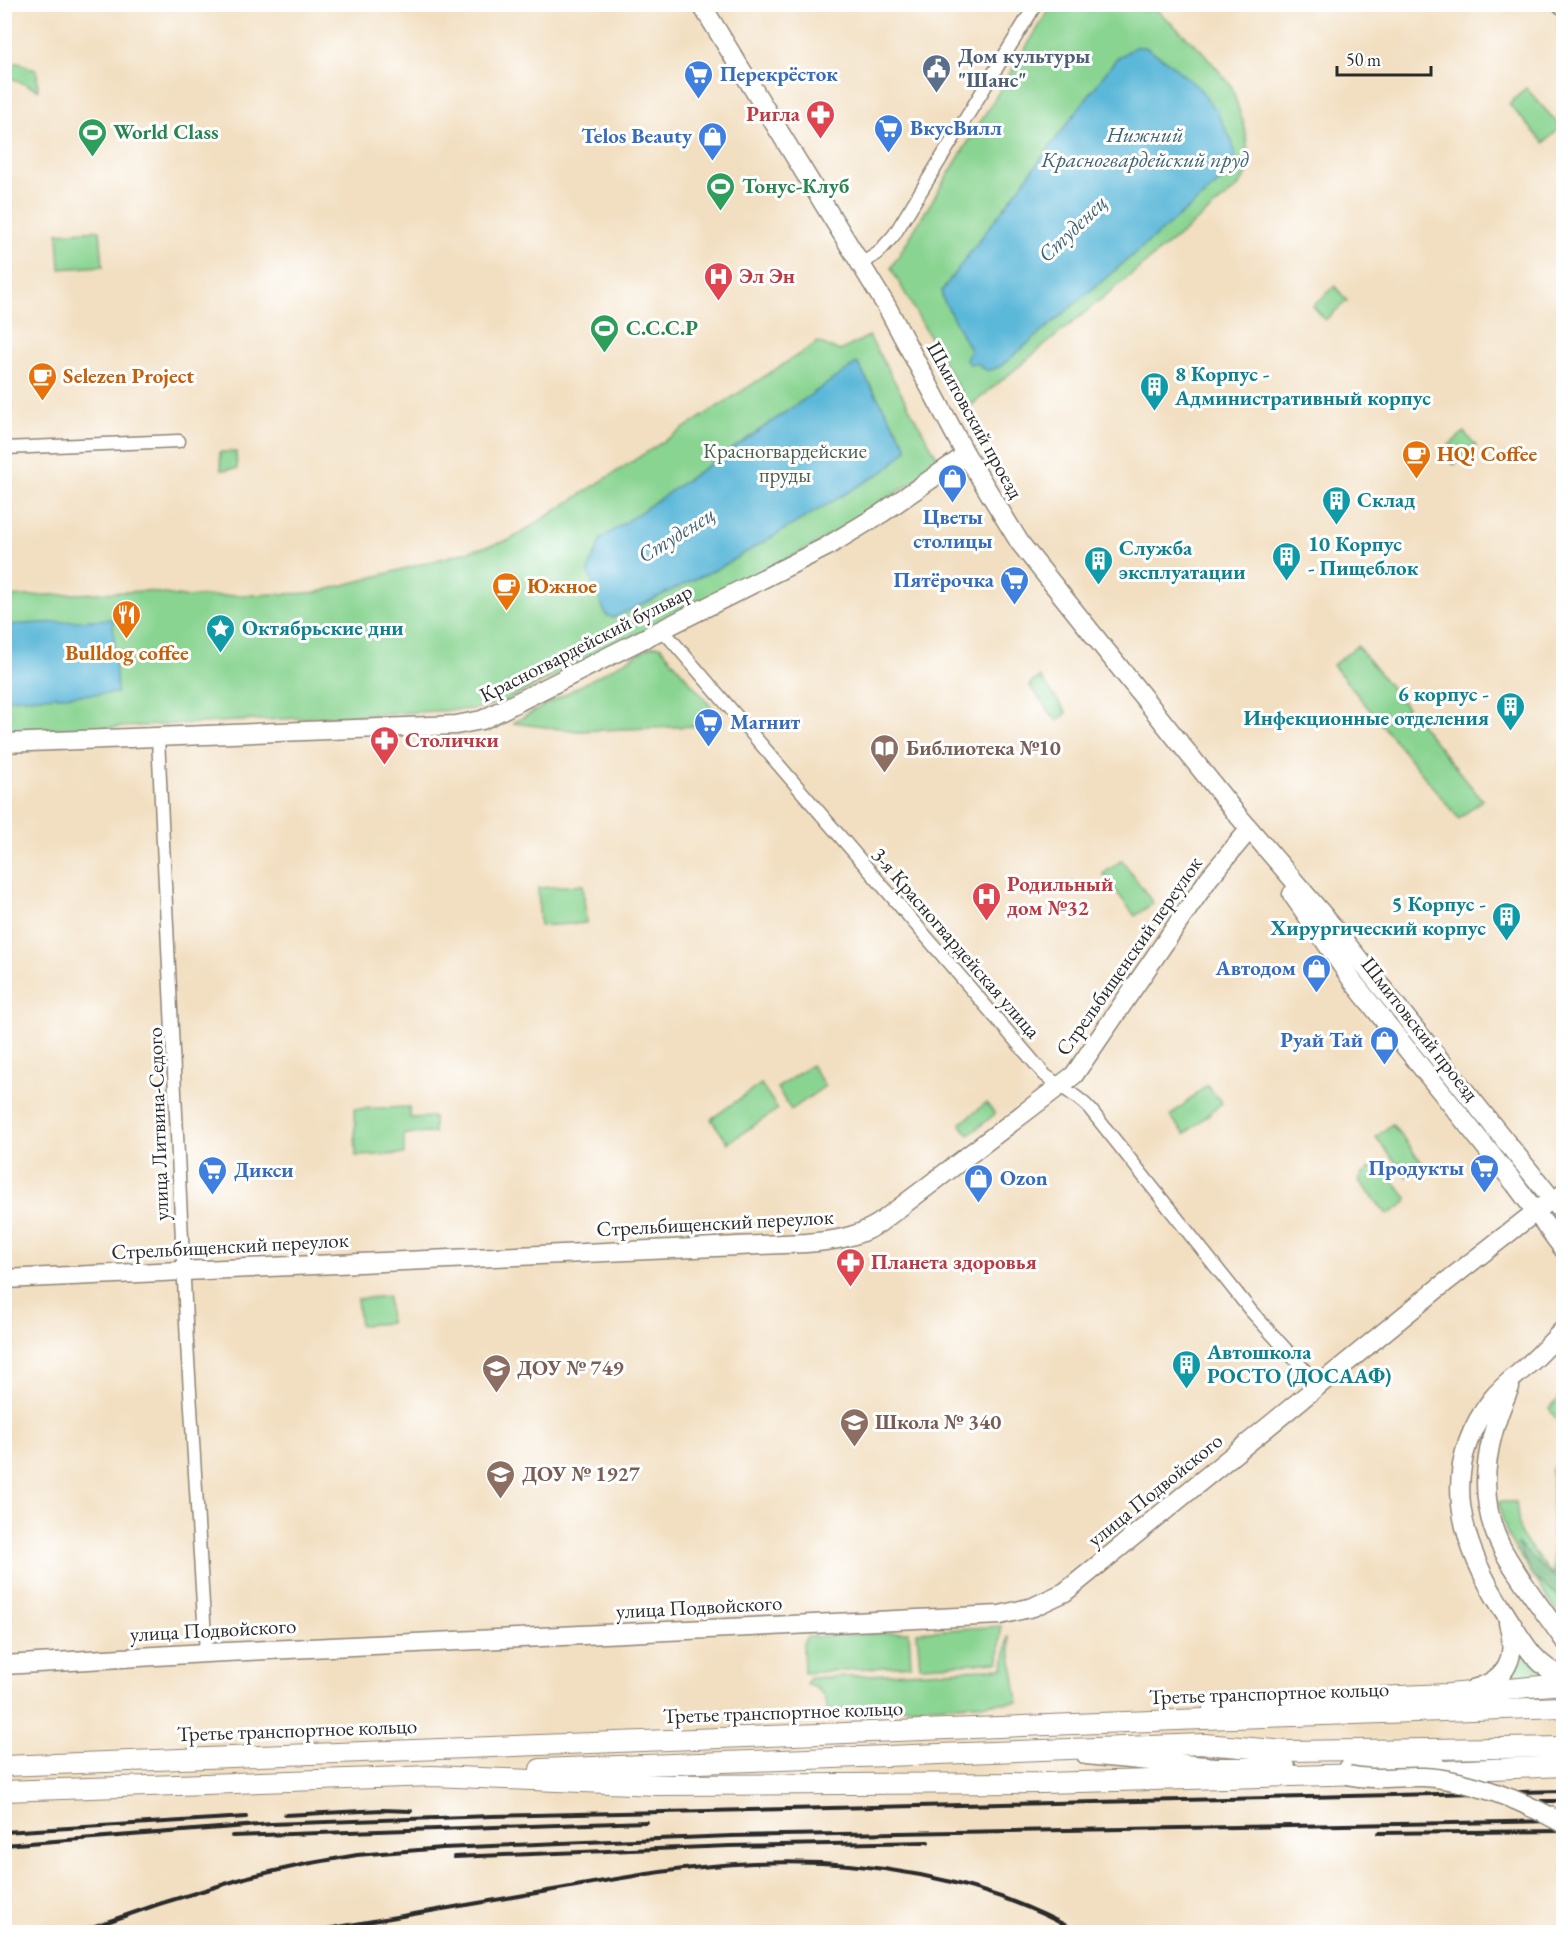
<svg xmlns="http://www.w3.org/2000/svg" width="1568" height="1937" font-family="'EB Garamond',serif">
<rect width="100%" height="100%" fill="#fff"/>
<filter id="ink" filterUnits="userSpaceOnUse"><feTurbulence type="fractalNoise" baseFrequency=".0167" numOctaves="2"/><feDisplacementMap in="SourceGraphic" scale="12" xChannelSelector="R" yChannelSelector="G"/><feConvolveMatrix kernelMatrix="1 2 1 2 8 2 1 2 1" color-interpolation-filters="sRGB"/></filter>
<filter id="wash" filterUnits="userSpaceOnUse"><feTurbulence type="fractalNoise" baseFrequency=".008" numOctaves="4" result="noise"/><feDisplacementMap in="SourceGraphic" scale="24" xChannelSelector="R" yChannelSelector="G"/><feGaussianBlur stdDeviation="1.35" result="paint"/><feColorMatrix in="noise" values="0 0 0 0 0 0 0 0 0 0 0 0 0 0 0 0 0 1.4 0 .05"/><feComposite in="paint" operator="in"/></filter>
<g filter="url(#wash)">
<rect width="100%" height="100%" fill="#f2dfc1"/>
<g fill="#89d491" stroke="#5a805e" stroke-width="1.5">
<path d="M1052,5h99l50,45 30,35 14,43 5,42 -13,18 -268,219 -78,-139z"/>
<path d="M20,63l17,8 1,19 -33,-15v-11z"/>
<path d="M1526,88l35,39 -17,16 -35,-39z"/>
<path d="M100,230l3,36 -43,3 -2,-36z"/>
<path d="M1335,286l12,15 -22,19 -12,-14z"/>
<path d="M869,336l72,128 -126,81 -316,159 -24,5 -470,24 -1,-136 143,-6 36,6 132,-4 195,-53 308,-198 22,9z"/>
<path d="M1464,432l12,14 -22,19 -12,-14z"/>
<path d="M220,452h16l1,17 -16,1z"/>
<path d="M652,646h8l63,75 -1,4 -144,6 -65,-8z"/>
<path d="M1357,646l125,154 -23,19 -126,-154z"/>
<path d="M1040,677l27,36 -10,8 -28,-36z"/>
<path d="M1122,860l31,43 -18,13 -32,-42z"/>
<path d="M583,885l3,38 -46,3 -2,-38z"/>
<path d="M811,1065l14,21 -34,24 -14,-22z"/>
<path d="M761,1084l17,25 -50,34 -17,-24z"/>
<path d="M1207,1085l15,18 -37,31 -15,-18z"/>
<path d="M986,1103l9,11 -26,21 -9,-11z"/>
<path d="M409,1107l1,11 24,-1v16l-30,1v20l-48,2 -2,-47z"/>
<path d="M1392,1124l31,40 -16,13 -31,-40z"/>
<path d="M1379,1164l28,34 -1,4 -16,12 -4,-1 -27,-32c2,-7 13,-16 20,-17z"/>
<path d="M388,1296l2,27 -30,2 -3,-26z"/>
<path d="M12,1311l2,30 -9,1v-30z"/>
<path d="M1563,1396v34l-14,-22z"/>
<path d="M1563,1458v163l-55,-84 -10,-35h18l4,32 33,42 -1,-107z"/>
<path d="M1001,1626l-2,36 -79,4 -3,-34z"/>
<path d="M909,1632l2,33 -107,8 -1,-30 4,-6z"/>
<path d="M1008,1635l10,67 -191,9c1,-15 -7,-22 -21,-27l4,-6 194,-10z"/>
<path d="M1520,1648l28,30 -50,6z"/>
</g>
<path fill="#6eb67b" stroke="#4c7053" stroke-width="1.5" d="M1563,1453l1,140 -5,3 -26,-19 -16,-34 36,34 5,-15 1,-59z"/>
<g fill="#5bb8d9" stroke="#437282" stroke-width="1.5">
<path d="M1135,47h10l21,13 34,29 20,29 12,23 4,19 -3,11 -232,195c-14,6 -13,7 -24,-3l-8,1 -3,-4 4,-10 -28,-53v-7l174,-231z"/>
<path d="M857,363l48,80 2,6 -21,21 -165,97 -108,51 -7,-3 -18,-44 13,-32z"/>
<path d="M113,619l4,74 -112,6v-74z"/>
</g>
<g fill="none" stroke-linecap="round" stroke-linejoin="round">
<path stroke="#5bb8d9" stroke-width="4" d="M1212,115l6,-6"/>
</g>
</g>
<g filter="url(#ink)">
<g fill="none" stroke-linecap="round" stroke-linejoin="round">
<defs>
<g id="street">
<path d="M861,264l17,-11 16,-18 142,-231"/>
<path d="M4,448l175,-7"/>
<path d="M659,631l9,5 377,439c15,12 32,20 45,34l161,202 68,75"/>
<path d="M158,738l29,605 19,310"/>
<path d="M1552,1199l12,-10"/>
</g>
<g id="secondary">
<path d="M701,4l186,303 79,148 54,88 215,269 90,105 239,297"/>
<path d="M1561,4l3,2"/>
<path d="M4,743l452,-18 26,-5 344,-173 56,-34 84,-58"/>
<path d="M1292,894l62,89 161,201 49,66"/>
<path d="M4,1279l802,-36c26,-2 49,-5 72,-19l196,-149 135,-197 40,-48"/>
<path d="M1564,1329c-12,12 -23,25 -36,36 -12,11 -26,21 -36,34 -54,70 -32,144 11,211 16,24 31,58 61,66"/>
<path d="M1510,1387c-24,52 -36,112 -6,165 17,30 40,59 60,88"/>
<path d="M4,1665l202,-12 794,-38 33,-8 32,-15 372,-303 115,-90"/>
<path d="M1473,1689c34,-9 45,-32 35,-66"/>
<path d="M1086,1755l129,12h71"/>
<path d="M1349,1767l87,-2"/>
</g>
<g id="primary">
<path d="M1213,1707l45,-5 190,-8 116,-10"/>
<path d="M4,1766l1199,-47 361,-12"/>
<path d="M540,1769l664,-25 83,7 277,-4"/>
<path d="M1420,1772l144,-6"/>
<path d="M4,1791l428,-15 225,9 386,-2 323,-9"/>
</g>
</defs>
<use href="#street" stroke="#8e8576" stroke-width="15"/>
<use href="#secondary" stroke="#8e8576" stroke-width="21"/>
<use href="#primary" stroke="#8e8576" stroke-width="22"/>
<use href="#street" stroke="#fff" stroke-width="12"/>
<use href="#secondary" stroke="#fff" stroke-width="18"/>
<use href="#primary" stroke="#fff" stroke-width="20"/>
<g stroke="#2b2b2b" stroke-width="4">
<path d="M1539,1801h25"/>
<path d="M285,1815l97,-5 29,1"/>
<path d="M4,1832l242,-15"/>
<path d="M1378,1833l186,-2"/>
<path d="M232,1836l414,-14"/>
<path d="M4,1845l267,-21 221,-8 1072,-25"/>
<path d="M454,1857l276,-11 198,-4"/>
<path d="M78,1932l81,-28 89,-27 58,-13 51,-9 86,-7 288,-12 833,-15"/>
<path d="M309,1932c77,-13 155,-26 233,-40 69,-12 140,-26 211,-29 111,-5 227,14 325,69"/>
</g>
<defs>
<path id="secondary-bridge" d="M1348,1775c25,6 50,1 75,2 45,2 101,24 141,47"/>
</defs>
<use href="#secondary-bridge" stroke="#8e8576" stroke-width="21" stroke-linecap="butt"/>
<use href="#secondary-bridge" stroke="#fff" stroke-width="18"/>
</g>
</g>
<defs>
<symbol id="civic-pin" viewBox="-11 -11 22 30"><path d="M0 17L-7.5 6A9.5 9.5 0 1 1 7.5 6Z" fill="#5c6f8a" stroke="#fff"/><path d="M-.6-6.5H3V-4.5H.6V-3L4-1V1h2V6H-6V1h2V-1L-.6-3ZM-1.2 2.5V6h2.4V2.5Z" fill="#fff"/></symbol>
<symbol id="supermarket-pin" viewBox="-11 -11 22 30"><path d="M0 17L-7.5 6A9.5 9.5 0 1 1 7.5 6Z" fill="#3f7fe0" stroke="#fff"/><path d="M-6-5.5h2.5l.6 2H6L4.5 2H-2.5L-4.4-4H-6ZM-1.5 3.2a1.3 1.3 0 1 0 .1 0ZM3 3.2a1.3 1.3 0 1 0 .1 0Z" fill="#fff"/></symbol>
<symbol id="pharmacy-pin" viewBox="-11 -11 22 30"><path d="M0 17L-7.5 6A9.5 9.5 0 1 1 7.5 6Z" fill="#e0444e" stroke="#fff"/><path d="M-2-6h4v4h4v4h-4v4h-4v-4h-4v-4h4Z" fill="#fff"/></symbol>
<symbol id="stadium-pin" viewBox="-11 -11 22 30"><path d="M0 17L-7.5 6A9.5 9.5 0 1 1 7.5 6Z" fill="#2e9e5b" stroke="#fff"/><path d="M0-5a6.5 5 0 1 0 0 10a6.5 5 0 1 0 0-10ZM-3.5-1.8h7v3.6h-7Z" fill="#fff"/></symbol>
<symbol id="shop-pin" viewBox="-11 -11 22 30"><path d="M0 17L-7.5 6A9.5 9.5 0 1 1 7.5 6Z" fill="#3f7fe0" stroke="#fff"/><path d="M-5-2.5h2.3a2.7 3.5 0 0 1 5.4 0H5L5.5 6h-11ZM-1.5-2.5h3a1.5 2.3 0 0 0-3 0Z" fill="#fff"/></symbol>
<symbol id="hospital-pin" viewBox="-11 -11 22 30"><path d="M0 17L-7.5 6A9.5 9.5 0 1 1 7.5 6Z" fill="#e0444e" stroke="#fff"/><path d="M-5-5h3v3.5h4V-5h3V5h-3V1.5h-4V5h-3Z" fill="#fff"/></symbol>
<symbol id="cafe-pin" viewBox="-11 -11 22 30"><path d="M0 17L-7.5 6A9.5 9.5 0 1 1 7.5 6Z" fill="#e8710a" stroke="#fff"/><path d="M-5.5-4.5H6V0H3Q3 3.5 0 3.5H-2.5Q-5.5 3.5-5.5 0ZM3-3.2v2h1.7v-2ZM-6 4.5H4V6H-6Z" fill="#fff"/></symbol>
<symbol id="building-pin" viewBox="-11 -11 22 30"><path d="M0 17L-7.5 6A9.5 9.5 0 1 1 7.5 6Z" fill="#0f9aa8" stroke="#fff"/><path d="M-4-6H4V6H1V3H-1V6H-4ZM-2.5-4.3h1.7v1.8h-1.7ZM.8-4.3h1.7v1.8H.8ZM-2.5-1h1.7V.8h-1.7ZM.8-1h1.7V.8H.8Z" fill="#fff"/></symbol>
<symbol id="restaurant-pin" viewBox="-11 -11 22 30"><path d="M0 17L-7.5 6A9.5 9.5 0 1 1 7.5 6Z" fill="#e8710a" stroke="#fff"/><path d="M-5-6h1v4h1v-4h1v4h1v-4h1v5L-1.5 .5V6h-2V.5L-5-1ZM5-6V6H3V1.5H1.5Q1.5-4 5-6Z" fill="#fff"/></symbol>
<symbol id="sight-pin" viewBox="-11 -11 22 30"><path d="M0 17L-7.5 6A9.5 9.5 0 1 1 7.5 6Z" fill="#0f9aa8" stroke="#fff"/><path d="M0-6L1.8-2.2L6-1.7L2.9 1.2L3.7 5.4L0 3.3L-3.7 5.4L-2.9 1.2L-6-1.7L-1.8-2.2Z" fill="#fff"/></symbol>
<symbol id="library-pin" viewBox="-11 -11 22 30"><path d="M0 17L-7.5 6A9.5 9.5 0 1 1 7.5 6Z" fill="#8d6e63" stroke="#fff"/><path d="M-6-4Q-3-5.5-.7-3.5V5Q-3 3-6 4ZM6-4Q3-5.5 .7-3.5V5Q3 3 6 4Z" fill="#fff"/></symbol>
<symbol id="school-pin" viewBox="-11 -11 22 30"><path d="M0 17L-7.5 6A9.5 9.5 0 1 1 7.5 6Z" fill="#8d6e63" stroke="#fff"/><path d="M0-5L7-2L0 1L-7-2ZM-4 1L0 2.5L4 1V4Q0 6-4 4Z" fill="#fff"/></symbol>
</defs>
<g fill-rule="evenodd">
<use href="#civic-pin" x="920" y="52" width="33" height="45"/>
<use href="#supermarket-pin" x="682" y="58" width="33" height="45"/>
<use href="#pharmacy-pin" x="804" y="98" width="33" height="45"/>
<use href="#supermarket-pin" x="872" y="112" width="33" height="45"/>
<use href="#stadium-pin" x="76" y="116" width="33" height="45"/>
<use href="#shop-pin" x="696" y="120" width="33" height="45"/>
<use href="#stadium-pin" x="704" y="170" width="33" height="45"/>
<use href="#hospital-pin" x="702" y="260" width="33" height="45"/>
<use href="#stadium-pin" x="588" y="312" width="33" height="45"/>
<use href="#cafe-pin" x="26" y="360" width="33" height="45"/>
<use href="#building-pin" x="1138" y="370" width="33" height="45"/>
<use href="#cafe-pin" x="1400" y="438" width="33" height="45"/>
<use href="#shop-pin" x="936" y="462" width="33" height="45"/>
<use href="#building-pin" x="1320" y="484" width="33" height="45"/>
<use href="#building-pin" x="1270" y="540" width="33" height="45"/>
<use href="#building-pin" x="1082" y="544" width="33" height="45"/>
<use href="#supermarket-pin" x="998" y="564" width="33" height="45"/>
<use href="#cafe-pin" x="490" y="570" width="33" height="45"/>
<use href="#restaurant-pin" x="110" y="598" width="33" height="45"/>
<use href="#sight-pin" x="204" y="612" width="33" height="45"/>
<use href="#building-pin" x="1494" y="690" width="33" height="45"/>
<use href="#supermarket-pin" x="692" y="706" width="33" height="45"/>
<use href="#pharmacy-pin" x="368" y="724" width="33" height="45"/>
<use href="#library-pin" x="868" y="732" width="33" height="45"/>
<use href="#hospital-pin" x="970" y="880" width="33" height="45"/>
<use href="#building-pin" x="1490" y="900" width="33" height="45"/>
<use href="#shop-pin" x="1300" y="952" width="33" height="45"/>
<use href="#shop-pin" x="1368" y="1024" width="33" height="45"/>
<use href="#supermarket-pin" x="1468" y="1152" width="33" height="45"/>
<use href="#supermarket-pin" x="196" y="1154" width="33" height="45"/>
<use href="#shop-pin" x="962" y="1162" width="33" height="45"/>
<use href="#pharmacy-pin" x="834" y="1246" width="33" height="45"/>
<use href="#building-pin" x="1170" y="1348" width="33" height="45"/>
<use href="#school-pin" x="480" y="1352" width="33" height="45"/>
<use href="#school-pin" x="838" y="1406" width="33" height="45"/>
<use href="#school-pin" x="484" y="1458" width="33" height="45"/>
</g>
<g text-anchor="middle" stroke-width="6" stroke-linejoin="round" paint-order="stroke">
<g font-size="21" font-weight="bold" fill="#4e5e75" stroke="#fff" text-anchor="start">
<text x="958" y="63">Дом культуры<tspan x="958" dy="24">"Шанс"</tspan></text>
</g>
<g font-size="21" font-weight="bold" fill="#366cbe" stroke="#fff" text-anchor="start">
<text x="720" y="81">Перекрёсток</text>
<text x="910" y="135">ВкусВилл</text>
<text x="692" y="143" text-anchor="end">Telos Beauty</text>
<text x="953" y="524" text-anchor="middle">Цветы<tspan x="953" dy="24">столицы</tspan></text>
<text x="994" y="587" text-anchor="end">Пятёрочка</text>
<text x="730" y="729">Магнит</text>
<text x="1296" y="975" text-anchor="end">Автодом</text>
<text x="1363" y="1047" text-anchor="end">Руай Тай</text>
<text x="1464" y="1175" text-anchor="end">Продукты</text>
<text x="234" y="1177">Дикси</text>
<text x="1000" y="1185">Ozon</text>
</g>
<g font-size="21" font-weight="bold" fill="#be3a42" stroke="#fff" text-anchor="start">
<text x="800" y="121" text-anchor="end">Ригла</text>
<text x="739" y="283">Эл Эн</text>
<text x="405" y="747">Столички</text>
<text x="1007" y="891">Родильный<tspan x="1007" dy="24">дом №32</tspan></text>
<text x="871" y="1269">Планета здоровья</text>
</g>
<g font-size="21" font-weight="bold" fill="#27864d" stroke="#fff" text-anchor="start">
<text x="113" y="139">World Class</text>
<text x="742" y="193">Тонус-Клуб</text>
<text x="626" y="335">С.С.С.Р</text>
</g>
<g font-size="21" font-weight="bold" fill="#0d838f" stroke="#fff" text-anchor="start">
<text x="1175" y="381">8 Корпус -<tspan x="1175" dy="24">Административный корпус</tspan></text>
<text x="1357" y="507">Склад</text>
<text x="1308" y="551">10 Корпус<tspan x="1308" dy="24">- Пищеблок</tspan></text>
<text x="1119" y="555">Служба<tspan x="1119" dy="24">эксплуатации</tspan></text>
<text x="242" y="635">Октябрьские дни</text>
<text x="1489" y="701" text-anchor="end">6 корпус -<tspan x="1489" dy="24">Инфекционные отделения</tspan></text>
<text x="1486" y="911" text-anchor="end">5 Корпус -<tspan x="1486" dy="24">Хирургический корпус</tspan></text>
<text x="1207" y="1359">Автошкола<tspan x="1207" dy="24">РОСТО (ДОСААФ)</tspan></text>
</g>
<g font-size="21" font-weight="bold" fill="#c56008" stroke="#fff" text-anchor="start">
<text x="63" y="383">Selezen Project</text>
<text x="1437" y="461">HQ! Coffee</text>
<text x="527" y="593">Южное</text>
<text x="127" y="660" text-anchor="middle">Bulldog coffee</text>
</g>
<g font-size="21" fill="#2b2b2b" stroke="#fff">
<text transform="translate(975 420) rotate(61)" y="7">Шмитовский проезд</text>
<text transform="translate(586 643) rotate(-27)" y="7">Красногвардейский бульвар</text>
<text transform="translate(956 943) rotate(49)" y="7">3-я Красногвардейская улица</text>
<text transform="translate(1129 956) rotate(-55)" y="7">Стрельбищенский переулок</text>
<text transform="translate(1420 1029) rotate(52)" y="7">Шмитовский проезд</text>
<text transform="translate(158 1124) rotate(-92)" y="7">улица Литвина-Седого</text>
<text transform="translate(715 1223) rotate(-3)" y="7">Стрельбищенский переулок</text>
<text transform="translate(230 1246) rotate(-3)" y="7">Стрельбищенский переулок</text>
<text transform="translate(1155 1490) rotate(-39)" y="7">улица Подвойского</text>
<text transform="translate(699 1607) rotate(-3)" y="7">улица Подвойского</text>
<text transform="translate(213 1630) rotate(-3)" y="7">улица Подвойского</text>
<text transform="translate(1269 1693) rotate(-2)" y="7">Третье транспортное кольцо</text>
<text transform="translate(783 1712) rotate(-2)" y="7">Третье транспортное кольцо</text>
<text transform="translate(297 1730) rotate(-2)" y="7">Третье транспортное кольцо</text>
</g>
<g font-size="21" fill="#475e4a" stroke="#fff">
<text x="785" y="458">Красногвардейские<tspan x="785" dy="24">пруды</tspan></text>
</g>
<g font-size="21" font-weight="bold" fill="#785e54" stroke="#fff" text-anchor="start">
<text x="906" y="755">Библиотека №10</text>
<text x="517" y="1375">ДОУ № 749</text>
<text x="875" y="1429">Школа № 340</text>
<text x="522" y="1481">ДОУ № 1927</text>
</g>
<g font-size="22" font-style="italic" fill="#3e6371" stroke="#fff">
<text x="1145" y="142">Нижний<tspan x="1145" dy="25">Красногвардейский пруд</tspan></text>
<text transform="translate(1072 228) rotate(-44)" y="8">Студенец</text>
<text transform="translate(676 534) rotate(-32)" y="8">Студенец</text>
</g>
</g>
<rect width="1568" height="1937" fill="none" stroke="#fff" stroke-width="24"/>
<path d="M1337 66v9h94v-9" fill="none" stroke="#2b2b2b" stroke-width="3"/>
<text x="1346" y="66" font-size="18" fill="#2b2b2b" stroke="#ffffff" stroke-width="4.5" paint-order="stroke">50 m</text>
</svg>
